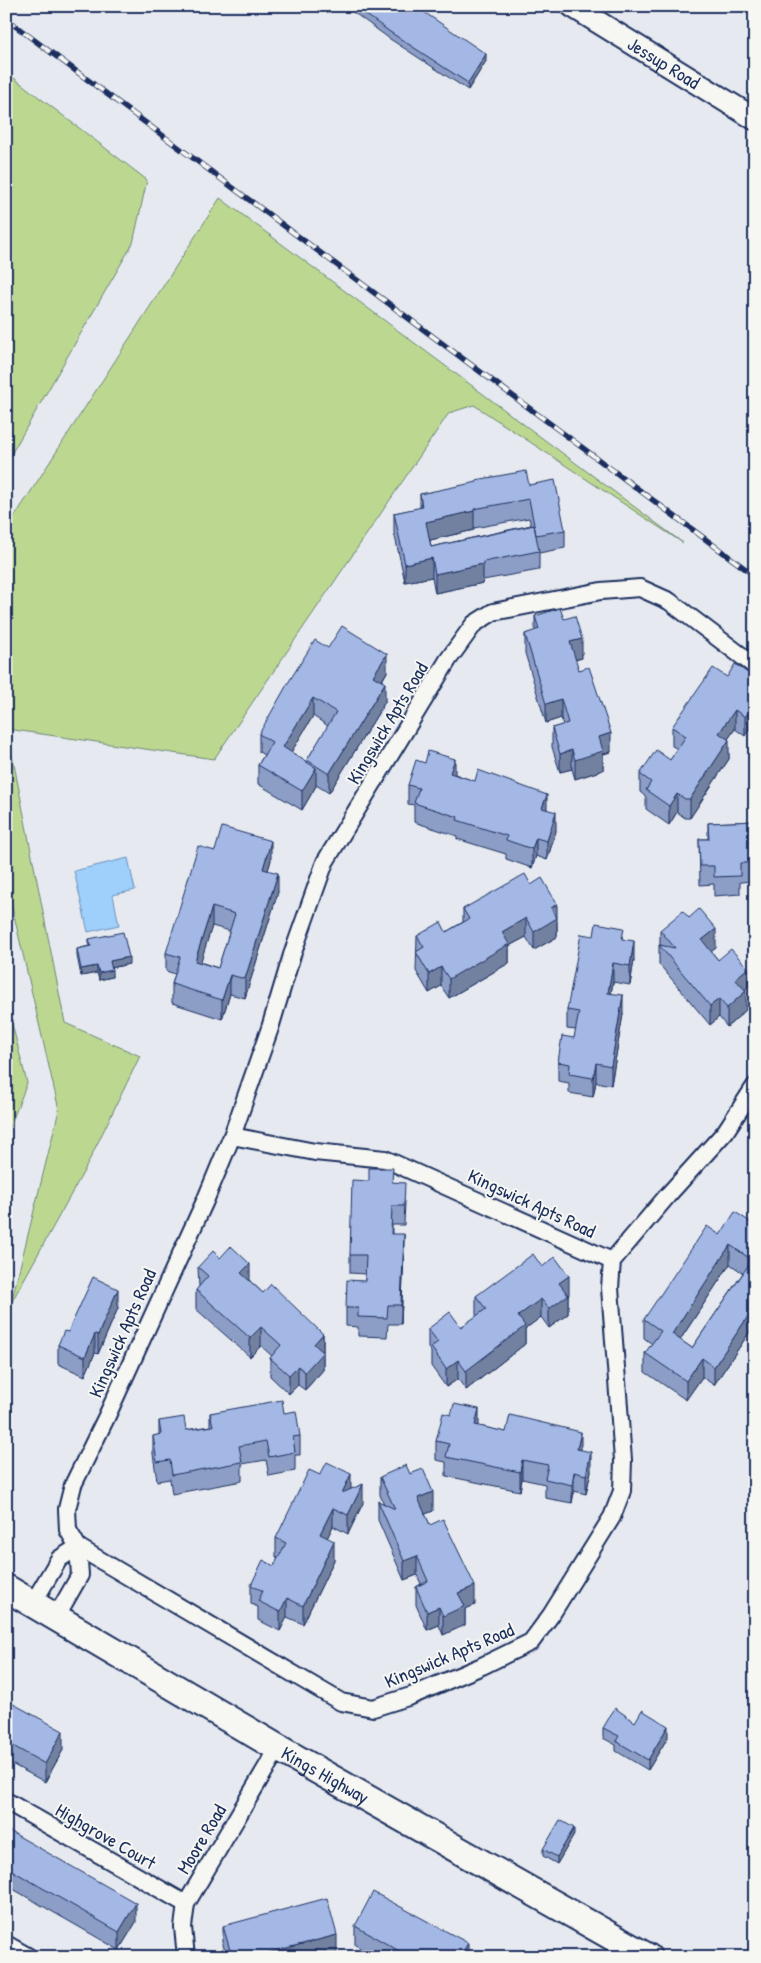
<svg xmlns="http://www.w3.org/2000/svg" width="761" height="1963" font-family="'Patrick Hand',sans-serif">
<rect width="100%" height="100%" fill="#e6eaf0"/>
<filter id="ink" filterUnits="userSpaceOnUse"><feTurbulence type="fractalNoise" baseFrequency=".02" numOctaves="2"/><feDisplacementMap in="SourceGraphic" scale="10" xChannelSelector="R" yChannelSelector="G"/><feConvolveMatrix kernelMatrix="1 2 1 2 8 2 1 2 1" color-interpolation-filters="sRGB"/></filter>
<g filter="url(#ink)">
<g fill="#bcd890" stroke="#6c8477">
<path d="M6,72l141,108 -14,63 -127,220z"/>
<path d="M220,198l463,345 -209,-138 -25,8 -235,346 -207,-30 58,294 75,33 -55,113 -74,134 48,-193 -53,-229v-351z"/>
<path d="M6,1000l21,83 -21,54z"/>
</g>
<path fill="#9fd0fb" stroke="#6a90bc" d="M128,858l7,32 -22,5 6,30 -31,7 -14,-61z"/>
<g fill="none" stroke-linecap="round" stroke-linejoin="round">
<defs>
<g id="minor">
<path d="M755,666l-86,-65 -29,-13 -39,3 -108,21 -19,12 -26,36 -123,202 -33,93 -22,73 -38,108 -27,65 -99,217 -33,67 -6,24 1,21 10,17 263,155 32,6 38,-12 71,-30 49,-24 20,-27 61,-98 10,-26 1,-31 -13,-172 2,-27 56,-66 57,-63 30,-46"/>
<path d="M232,1136l83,16 70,7 227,102"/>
<path d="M33,1603l26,-44 19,-12 2,28 -24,42"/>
<path d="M6,1801l180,103"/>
<path d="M6,1944l23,13"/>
<path d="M186,1957l-3,-30 3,-23 92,-156"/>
</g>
<g id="tertiary">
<path id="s1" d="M572,6l183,113"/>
</g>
<g id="primary">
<path id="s2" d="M6,1588l272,160 370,209"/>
</g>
</defs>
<use href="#minor" stroke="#1b2f5e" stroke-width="20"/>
<use href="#tertiary" stroke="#1b2f5e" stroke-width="25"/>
<use href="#primary" stroke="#1b2f5e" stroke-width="30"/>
<use href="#minor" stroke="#f6f6f2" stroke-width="16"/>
<use href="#tertiary" stroke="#f6f6f2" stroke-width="21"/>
<use href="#primary" stroke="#f6f6f2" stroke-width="26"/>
<defs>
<path id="rail" d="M6,19l749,557"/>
</defs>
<use href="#rail" stroke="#1b2f5e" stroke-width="5.5"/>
<use href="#rail" stroke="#f6f6f2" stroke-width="4" stroke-dasharray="11" stroke-linecap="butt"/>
</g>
<g fill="#8d9ec6" stroke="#1b2f5e" fill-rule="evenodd">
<path d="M349,6h66l71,55 -18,29 -78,-51 -41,-30z"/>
<path d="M529,485l36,45v18l-26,5v17l-56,10v3l-48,10 -3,-16 -27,5 -11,-50v-19l26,-5v-14zM529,518l2,7 -100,22 -1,-7 44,-10v-2z"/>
<path d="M535,616l29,3 18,39 -7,2 4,10 32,82 -8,2v16l-28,9 -3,-10 -12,3 -8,-25v-19l11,-3 -2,-7 -15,5 -21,-70v-19l10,-3z"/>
<path d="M328,648l59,24 -5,9 3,21 -56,91 -13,-8v1l-14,24 -44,-26v-19l6,-10 -5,-3v-18zM313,716l15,10 -21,34v2l-16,-10z"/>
<path d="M727,677l28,1 -10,58 -10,-7 -7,10 1,20 -39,59h-5l-8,-6 -8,13 -23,-16v-12l-6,-5v-18l30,-14 8,-11 -6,-3v-19z"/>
<path d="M455,774l92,35 9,22 -9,29 -11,-4 -4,12 -26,-9v-5l-49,-15v-3l-43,-14v-17l-6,-1v-19z"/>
<path d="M755,821v60l-15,1v12l-26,2v-12l-14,1 -1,-46h9v-16z"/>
<path d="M215,851l56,9 -3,10 10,22 -33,106 -15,-4 -8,25 -50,-16v-19l3,-10 -9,-3v-18zM212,926l18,5 -12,37 -18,-6z"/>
<path d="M531,885l26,37v15l-23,13 -8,-13 -17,9v17l-60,35 -8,-12 -12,7 -13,-22 1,-35 29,-4 17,-10v-13z"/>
<path d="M660,930l56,18 -5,3 7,9 30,27 -3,3 1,20 -19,17 -8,-10 -9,8 -51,-61v-19h1z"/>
<path d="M594,936l30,4 10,20 -4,25 -17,-3 -2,11 12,21 -12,71 -15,-3 -3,15 -24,-4v-10l-11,-2v-19l16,-24 2,-8 -9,-1v-19z"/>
<path d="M89,939l40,25 -18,4 1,9 -13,3 -2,-7 -16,3 -4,-20v-7l12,-3z"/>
<path d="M393,1182l12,20 -1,23h-12v9l12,19 -3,71h-13l-1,13 -29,-1v-9l-12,-1v-18l19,-27v-7l-15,-1v-18z"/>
<path d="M755,1225v99l-41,61 -12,-8 -16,23 -41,-28v-19l7,-9 -8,-6v-19l76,-84zM730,1264l13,9 -51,75 -12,-8z"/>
<path d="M220,1258l30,23 13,12 60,41v36l-18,20 -7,-5 -9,9 -19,-18v-18l2,-2 -11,-10 -11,11 -54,-48v-19l3,-3 -1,-20z"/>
<path d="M542,1267l27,28 -1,1v18l-19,14 -8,-11 -16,12v15l-59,46 -8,-11 -12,8 -15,-21v-14l-3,-4v-19l33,-2 16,-11 -1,-1v-19z"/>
<path d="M118,1308l-20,46 -3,-1 -10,23 -27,-12v-19l10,-13z"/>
<path d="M210,1413h74l16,23v19h-5v16l-26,5 -3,-16 -24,4v17l-70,13 -2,-15 -13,2 -4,-27v-18l6,-1v-14l27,9 24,-4z"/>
<path d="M479,1426l102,24 10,21 -5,23 -12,-3 -2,12 -27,-5v-14l-23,-5 -2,12 -74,-15v-14l-10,-2v-19z"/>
<path d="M410,1474l23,37 -8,3 5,11 45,80 -10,4v16l-22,10 -4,-10 -12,5 -11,-25v-18l5,-3 -4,-9 -13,5 -26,-60v-19l6,3 -4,-9v-18z"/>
<path d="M351,1489l12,14 -15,31 -15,-8 -6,12 7,22 -31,64 -16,-7 -7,14 -22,-11v-13l-7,-3v-19l23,-19 4,-8 -2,-1v-19z"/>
<path d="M6,1700l57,50 -18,32 -39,-21z"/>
<path d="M635,1722l33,15 -20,33 -32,-19v-6l-13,-7v-10z"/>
<path d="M6,1829l130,93 -17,28 -113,-65z"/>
<path d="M574,1835l-17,29 -14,-8v-7z"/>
<path d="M223,1926l114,28 -13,3h-97l-4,-12z"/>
<path d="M355,1926l113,31h-92l-21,-12z"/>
</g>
<g fill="#7381a1" stroke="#1b2f5e">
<path d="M486,54v7l-18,29v-7z"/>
<path d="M474,511v19l-48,11v-19z"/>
<path d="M432,558v19l-27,5v-18z"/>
<path d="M483,564v19l-48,10v-19z"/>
<path d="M582,639v19l-12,3v-19z"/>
<path d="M387,654v18l-14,22v-18z"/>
<path d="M755,680v19l-5,-12z"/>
<path d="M385,683v19l-56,91v-19z"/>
<path d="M313,698v18l-30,50v-19z"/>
<path d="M561,699v19l-15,5v-19z"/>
<path d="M755,703v18l-10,15v-19z"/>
<path d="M735,710v19l-16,23v-19z"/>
<path d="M611,733v19l-8,2v16l-28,9v-19l24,-23z"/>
<path d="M729,740v19l-39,59v-19z"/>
<path d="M572,750v19l-12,3v-18z"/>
<path d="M455,759v19l-5,-5z"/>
<path d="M316,768v18l-14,24v-19z"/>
<path d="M677,794v18l-8,13v-19z"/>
<path d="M547,795v19l-5,-6z"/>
<path d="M556,812v19l-9,29v-19z"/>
<path d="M536,838v18l-4,12v-19z"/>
<path d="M271,841v19l-8,27v-18z"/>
<path d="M278,873v19l-33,106v-19z"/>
<path d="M557,904v33l-23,13v-18l17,-24z"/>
<path d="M212,907v19l-17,54v-19z"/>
<path d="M526,918v19l-17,9v17l-60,35v-19l53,-47z"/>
<path d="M716,929v19l-14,11v-19z"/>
<path d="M634,941v19l-4,25v-19z"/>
<path d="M129,957v7l-19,4v-7z"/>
<path d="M613,963v19l-5,29v-18z"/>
<path d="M97,966v7l-16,3v-7z"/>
<path d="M441,967v19l-12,7v-19z"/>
<path d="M748,968v19l-13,11v-19z"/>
<path d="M112,970v7l-13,3v-7z"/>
<path d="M230,975v19l-8,25v-19z"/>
<path d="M746,991v19l-19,17v-19z"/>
<path d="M623,995v19l-12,71v-19z"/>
<path d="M719,999v18l-9,8v-19z"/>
<path d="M596,1063v19l-3,15v-19z"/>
<path d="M404,1234v19l-3,71v-19z"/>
<path d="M730,1245v19l-58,88v-18z"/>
<path d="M250,1264v18l-9,-9z"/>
<path d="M569,1276v19l-1,1v18l-19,14v-19l10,-26z"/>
<path d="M118,1289v19l-20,46v-19z"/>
<path d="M541,1299v18l-16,12v15l-59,46v-19l52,-55z"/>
<path d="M755,1306v18l-41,61v-18z"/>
<path d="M261,1327v19l-11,11v-19z"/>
<path d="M95,1334v19l-10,23v-19z"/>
<path d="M323,1334v36l-18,20v-18l9,-28z"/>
<path d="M702,1358v19l-16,23v-19z"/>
<path d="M458,1360v19l-12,8v-18z"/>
<path d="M298,1366v19l-9,9v-19z"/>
<path d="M479,1409v19l-4,-3z"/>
<path d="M581,1432v19l-4,-2z"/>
<path d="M591,1452v19l-5,23v-19z"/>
<path d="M522,1460v19l-2,12v-19z"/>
<path d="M574,1472v19l-2,12v-18z"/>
<path d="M351,1474v18l-9,1z"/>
<path d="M363,1484v19l-15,31v-19z"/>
<path d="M433,1492v19l-15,6v-19z"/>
<path d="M333,1508v18l-13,27v-19z"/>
<path d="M334,1541v19l-31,64v-18z"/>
<path d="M417,1556v19l-13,5v-19z"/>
<path d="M475,1586v19l-10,4v16l-22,10v-19l15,-23z"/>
<path d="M287,1598v19l-7,14v-19z"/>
<path d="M439,1607v18l-12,5v-18z"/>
<path d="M668,1726v11l-20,33v-10z"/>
<path d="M63,1731v19l-18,32v-18z"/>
<path d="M574,1828v7l-17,29v-7z"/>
<path d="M136,1903v19l-17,28v-18z"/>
<path d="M337,1935v19l-13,3h-72z"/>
<path d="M468,1943v14h-8z"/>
</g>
<g fill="#a4b8e6" stroke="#1b2f5e" fill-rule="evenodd">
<path d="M354,6h61l71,48 -18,29 -78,-51z"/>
<path d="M526,471l3,14 26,-5 10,50 -29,5 -7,-36 -55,10v2l-48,11 5,25 103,-22 5,26 -56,11v2l-48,10 -3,-16 -27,6 -11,-51 28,-6 -2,-13 57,-12 -1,-2z"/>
<path d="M560,608l4,11 11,-3 7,23 -12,3 9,28 10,-3 22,66 -12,4 4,14 -28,9 -3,-10 -12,4 -8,-26 16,-5 -7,-24 -15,5 -21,-70 14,-5 -4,-13z"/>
<path d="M342,626l45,28 -14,22 12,7 -56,91 -22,-14 29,-48 -23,-14 -30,49 33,21 -14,23 -44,-26 14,-23 -13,-8 29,-51 27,-43 13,8z"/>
<path d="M735,664l20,14v2l-5,7 5,4v12l-10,14 -10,-7 -16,23 10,7 -39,59h-5l-8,-5 -8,12 -23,-16 5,-8 -11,-8 16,-24 14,10 16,-24 -14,-9 41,-59 14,9z"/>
<path d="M428,751l27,8 -5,14 25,8 3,-11 69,25 -5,13 14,4 -9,29 -11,-3 -4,11 -26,-9 1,-4 -50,-16 1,-3 -44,-14 5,-15 -11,-3 8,-25 9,3z"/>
<path d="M755,821v42h-15v13l-26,1v-11h-14l-1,-27h10l-1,-16z"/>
<path d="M222,827l49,14 -8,28 15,4 -33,106 -15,-4 -8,25 -50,-16 8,-27 -14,-4 32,-107 17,5zM212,907l23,7 -17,54 -23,-7z"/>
<path d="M525,874l6,11 11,-7 15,26 -6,4 6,10 -23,14 -8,-14 -24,14 7,12 -60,35 -8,-12 -12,7 -13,-22 8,-5 -7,-11 24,-14 5,10 23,-13 -6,-10z"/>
<path d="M699,909l17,20 -14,11 16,20 13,-11 17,19 -13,11 11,12 -19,17 -8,-9 -9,7 -51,-61 16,3 -15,-18 23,-19 6,7z"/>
<path d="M596,923l28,5 -2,11 12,2 -4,25 -17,-3 -5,30 15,2 -12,71 -15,-3 -3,15 -24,-4 1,-10 -12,-2 4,-26 12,2 5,-26 -12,-2 14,-76 13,2z"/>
<path d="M123,932l6,25 -19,4 2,9 -13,3 -2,-7 -16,3 -4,-20 14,-3 -2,-7z"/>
<path d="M369,1168h24l-1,14 13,1 -1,23h-12l-1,28h13l-3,71h-13l-1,13 -29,-1v-9h-12l1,-28 18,1 1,-26h-16l2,-75 17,1z"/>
<path d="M735,1212l20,13v81l-41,61 -12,-9 -16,23 -41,-28 16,-22 -17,-12 63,-93 13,9zM730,1245l22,15 -60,88 -20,-14z"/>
<path d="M231,1246l19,18 -9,9 22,20 8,-9 52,50 -9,10 9,8 -18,20 -7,-6 -9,9 -19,-17 11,-13 -20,-18 -11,11 -54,-48 12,-14 -10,-9 15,-16 7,7z"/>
<path d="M533,1254l9,13 13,-10 14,19 -10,7 9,12 -19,14 -8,-10 -23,17 7,10 -59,45 -8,-11 -12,9 -15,-22 7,-5 -10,-13 22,-17 11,15 25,-18 -10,-13z"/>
<path d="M93,1277l25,12 -20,46 -3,-1 -10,23 -27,-12 6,-14 4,1z"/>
<path d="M282,1400l2,13 12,-2 4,25 -7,1 2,15 -26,5 -3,-16 -27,5 3,16 -70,13 -2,-15 -13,2 -4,-26 8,-2 -2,-13 25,-4 2,13 27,-4 -3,-13z"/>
<path d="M454,1404l25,5 -4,16 31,7 4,-17 71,17 -4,17 14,3 -5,23 -12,-3 -2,13 -27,-6 3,-14 -26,-5 -2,12 -74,-15 3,-13 -13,-3 7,-28 8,2z"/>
<path d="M327,1462l24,12 -9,19 21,-9 -15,31 -15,-7 -13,26 14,7 -31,65 -16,-8 -7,14 -22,-11 5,-10 -12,-6 12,-25 11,6 12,-23 -10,-5 33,-68 11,5z"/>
<path d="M406,1465l4,9 13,-5 10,23 -15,6 12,27 13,-6 32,67 -17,7 7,13 -22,10 -4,-9 -12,5 -11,-25 12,-6 -11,-25 -13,5 -26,-60 17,8 -15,-32z"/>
<path d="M6,1700l57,31 -18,33 -39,-22z"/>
<path d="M615,1708l20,14 7,-12 26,16 -20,34 -32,-19 3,-5 -16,-8z"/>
<path d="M560,1820l14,8 -17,29 -14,-8z"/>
<path d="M6,1829l130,74 -17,29 -113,-65z"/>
<path d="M373,1892l95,51 -8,14h-50l-55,-31z"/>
<path d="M327,1898l10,37 -85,22h-20l-9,-31z"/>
</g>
</g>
<g text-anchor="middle" stroke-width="4" stroke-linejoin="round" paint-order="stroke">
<g font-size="19" fill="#1b2f5e" stroke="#f6f6f2">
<text dy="7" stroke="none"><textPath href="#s1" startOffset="108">Jessup Road</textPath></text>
<text transform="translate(387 723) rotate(-59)" y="7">Kingswick Apts Road</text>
<text transform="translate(532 1203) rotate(25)" y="7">Kingswick Apts Road</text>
<text transform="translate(122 1333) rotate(-66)" y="7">Kingswick Apts Road</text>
<text transform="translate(449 1655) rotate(-23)" y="7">Kingswick Apts Road</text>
<text dy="7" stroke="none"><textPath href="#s2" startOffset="370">Kings Highway</textPath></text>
<text transform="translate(106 1836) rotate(30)" y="7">Highgrove Court</text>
<text transform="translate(201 1839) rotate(-59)" y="7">Moore Road</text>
</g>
</g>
<rect width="761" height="1963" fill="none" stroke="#f6f6f2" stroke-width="25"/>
<rect x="12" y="12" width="736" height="1938" fill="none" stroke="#1b2f5e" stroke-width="2" filter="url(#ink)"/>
</svg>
